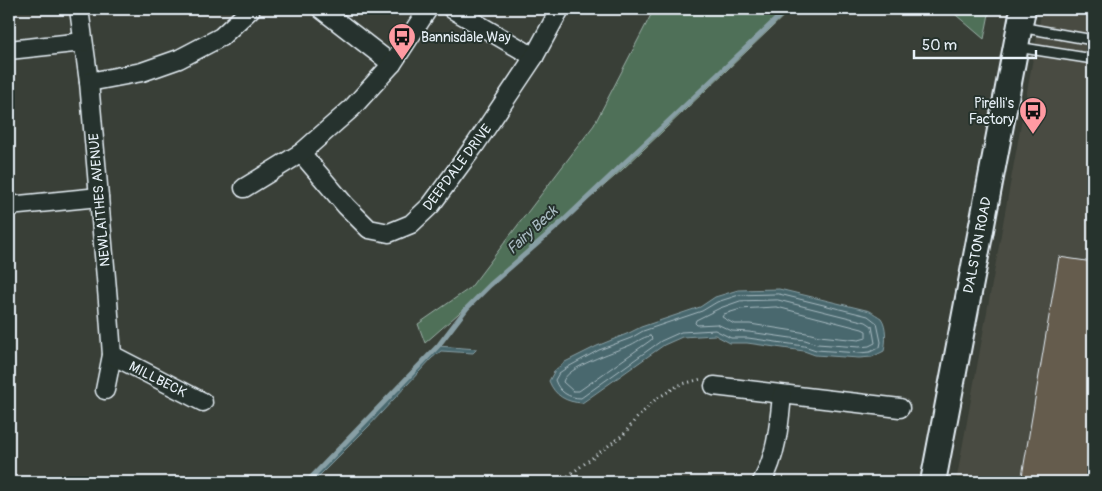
<svg xmlns="http://www.w3.org/2000/svg" width="1102" height="491" font-family="Pangolin,sans-serif">
<rect width="100%" height="100%" fill="#393f37"/>
<filter id="ink" filterUnits="userSpaceOnUse"><feTurbulence type="fractalNoise" baseFrequency=".02" numOctaves="2"/><feDisplacementMap in="SourceGraphic" scale="10" xChannelSelector="R" yChannelSelector="G"/><feConvolveMatrix kernelMatrix="1 2 1 2 8 2 1 2 1" color-interpolation-filters="sRGB"/></filter>
<g filter="url(#ink)">
<path fill="#494b42" d="M1042,9h51v473h-137z"/>
<g fill="#507059" stroke="#9cb0a8">
<path d="M654,9h137l-168,160 -198,174 -7,-19 52,-36 124,-163z"/>
<path d="M949,9h41l-6,30z"/>
</g>
<g fill="#48686e" stroke="#889fa5">
<path d="M779,289l91,22c3,2 8,5 11,7 6,8 5,24 3,33l-12,6 -13,1 -44,-3 -11,-4 -57,-8h-17l-15,-8 -33,2 -18,8 -82,58c-16,-1 -27,-7 -33,-22l6,-11 10,-8 32,-16 32,-13 12,-6 59,-20 15,-10 23,-7z"/>
<path d="M438,346l39,3 -4,4 -32,-2 -9,7 -64,69 -55,55h-6z"/>
</g>
<g fill="none" stroke-linecap="round" stroke-linejoin="round">
<g stroke="#a8bac1" stroke-width="1">
<path d="M779,294l89,22 9,7 4,19 -1,5 -10,5 -11,1 -43,-3 -12,-4 -56,-8h-17l-16,-8 -34,2 -20,9 -80,57c-12,0 -22,-6 -26,-18l4,-7 9,-6 31,-17 32,-12 12,-7 59,-20 15,-9 22,-7z"/>
<path d="M778,300l88,22 6,4 3,17 -6,3 -10,1 -42,-3 -12,-4 -56,-8 -17,-1 -15,-7 -20,1 -2,-2 1,-3 24,-12 20,-7z"/>
<path d="M777,307l85,22 4,2v7l-7,2 -40,-4 -12,-3 -57,-9h-16l-12,-7 2,-3 17,-5z"/>
<path d="M650,336l2,2 -1,2 -72,51h-6l-10,-9c3,-15 51,-30 65,-36 8,-3 14,-9 22,-10z"/>
</g>
<path stroke="#889fa5" stroke-width="5" d="M307,482l131,-136 29,-38 23,-23 72,-63 225,-213"/>
</g>
<path fill="#655c4e" stroke="#e8f1f8" d="M1059,257l34,5v220h-72z"/>
<g fill="none" stroke-linecap="round" stroke-linejoin="round">
<defs>
<g id="lane">
<path d="M1020,27l73,13"/>
<path d="M1017,47l76,12"/>
</g>
<g id="street">
<path d="M79,9l10,73 19,219 4,54 -7,35"/>
<path d="M321,9l71,55"/>
<path d="M452,9l82,48"/>
<path d="M9,50l74,-8"/>
<path d="M89,82l53,-10 37,-13 42,-22 30,-28"/>
<path d="M301,153l45,53 23,23 20,4 22,-9 20,-19 44,-60 59,-88 26,-48"/>
<path d="M244,188l57,-35 51,-45 40,-44 36,-55"/>
<path d="M9,206l90,-9"/>
<path d="M112,355l91,47"/>
<path d="M714,386l186,22"/>
<path d="M762,482c15,-28 17,-56 20,-87"/>
</g>
<path id="secondary" d="M933,482l90,-473"/>
</defs>
<use href="#lane" stroke="#e8f1f8" stroke-width="12"/>
<use href="#street" stroke="#e8f1f8" stroke-width="21"/>
<use href="#secondary" stroke="#e8f1f8" stroke-width="28"/>
<path stroke="#e8f1f8" stroke-width="3" stroke-dasharray="1 4" stroke-linecap="butt" d="M560,482l64,-48 10,-13 22,-22 23,-14 22,-6"/>
<use href="#lane" stroke="#26332d" stroke-width="9"/>
<use href="#street" stroke="#26332d" stroke-width="18"/>
<use href="#secondary" stroke="#26332d" stroke-width="24"/>
</g>
</g>
<defs>
<symbol id="bus-pin" viewBox="-11 -11 22 30"><path d="M0 17L-7.5 6A9.5 9.5 0 1 1 7.5 6Z" fill="#ff9aa2" stroke="#26332d"/><path d="M-5-6H5V4H4V6H2V4H-2V6H-4V4H-5ZM-3.5-4V0h7V-4ZM-3.5 1.2v1.5H-2V1.2ZM2 1.2v1.5H3.5V1.2Z" fill="#111"/></symbol>
</defs>
<g fill-rule="evenodd">
<use href="#bus-pin" x="386" y="21" width="32" height="43"/>
<use href="#bus-pin" x="1017" y="95" width="32" height="43"/>
</g>
<g text-anchor="middle" stroke-width="4" stroke-linejoin="round" paint-order="stroke">
<g font-size="14" fill="#e8f1f8" stroke="#26332d" text-anchor="start">
<text x="421" y="42">Bannisdale Way</text>
<text x="1014" y="108" text-anchor="end">Pirelli's<tspan x="1014" dy="16">Factory</tspan></text>
</g>
<g font-size="14" fill="#e8f1f8" stroke="#26332d">
<text transform="translate(457 167) rotate(-53)" y="5">DEEPDALE DRIVE</text>
<text transform="translate(99 200) rotate(-95)" y="5">NEWLAITHES AVENUE</text>
<text transform="translate(977 245) rotate(-79)" y="5">DALSTON ROAD</text>
<text transform="translate(158 379) rotate(27)" y="5">MILLBECK</text>
</g>
<g font-size="15" font-style="italic" fill="#a8bac1" stroke="#26332d">
<text transform="translate(532 230) rotate(-43)" y="5">Fairy Beck</text>
</g>
</g>
<rect width="1102" height="491" fill="none" stroke="#26332d" stroke-width="30"/>
<rect x="15" y="15" width="1072" height="461" fill="none" stroke="#e8f1f8" stroke-width="2" filter="url(#ink)"/>
<path d="M914 50v8h122v-8" fill="none" stroke="#e8f1f8" stroke-width="2.5"/>
<text x="922" y="50" font-size="15" fill="#e8f1f8" stroke="#26332d" stroke-width="4" paint-order="stroke">50 m</text>
</svg>
